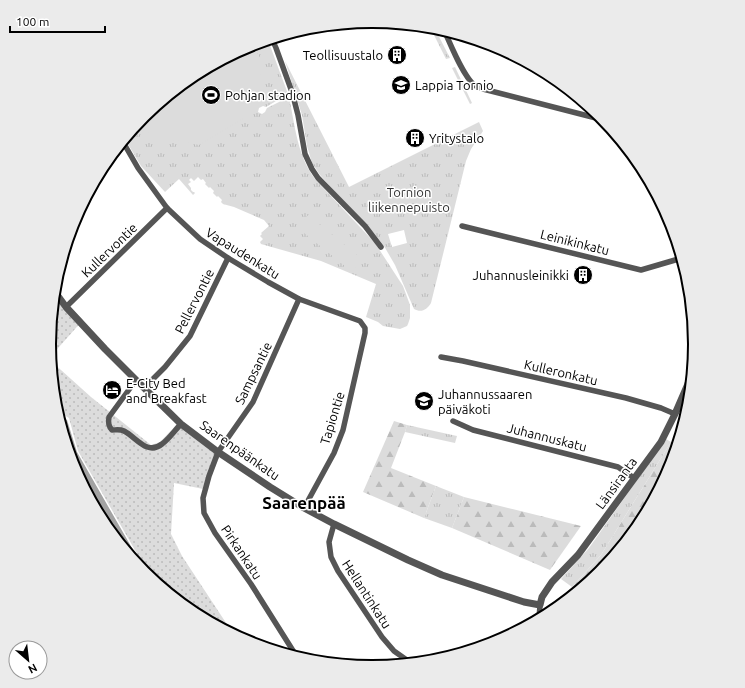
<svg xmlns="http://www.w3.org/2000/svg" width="745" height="688" font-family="Ubuntu,sans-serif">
<defs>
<pattern id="grass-dots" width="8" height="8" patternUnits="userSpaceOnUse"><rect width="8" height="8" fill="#dcdcdc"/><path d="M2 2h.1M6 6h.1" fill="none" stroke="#bbb" stroke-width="1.8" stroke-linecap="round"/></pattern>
<pattern id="forest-firs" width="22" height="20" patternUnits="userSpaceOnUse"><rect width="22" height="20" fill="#dcdcdc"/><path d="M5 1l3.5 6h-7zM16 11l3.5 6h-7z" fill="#bbb"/></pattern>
<pattern id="park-tufts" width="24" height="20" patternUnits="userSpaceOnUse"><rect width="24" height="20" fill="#dcdcdc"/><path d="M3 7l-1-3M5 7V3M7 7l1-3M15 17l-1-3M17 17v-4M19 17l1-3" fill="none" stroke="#bbb"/></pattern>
</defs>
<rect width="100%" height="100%" fill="#fff"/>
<g fill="url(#grass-dots)">
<path d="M55,291l28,29 -32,36 -1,-12z"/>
<path d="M51,361l40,36 60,48 9,-3 21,-22 40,33 -10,24 -3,13 -34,-7 -3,51 11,22 52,79 -41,-23 -42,-34 -73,-127 -9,-33 -10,-6 -1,-8 -3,-6z"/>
</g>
<g fill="url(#forest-firs)">
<path d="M394,421l13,4 -2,7 -14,36 45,18 -12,32 -61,-26z"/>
<path d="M671,442l7,3 -7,23 -30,56 -40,49 -24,19 -5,-5 29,-32z"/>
<path d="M464,497l117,29 -31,44 -98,-42z"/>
</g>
<g fill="url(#park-tufts)" fill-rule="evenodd">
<path d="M430,27h4l16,31 -4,1z"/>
<path d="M268,40l20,54 -22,13 -3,-1 -4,2 -1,4 4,2 3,-2 2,-4 22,-11c6,28 8,58 26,82l60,64 28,43 7,19v13l-2,6 -1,2 -7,3 -17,-3 -5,-4 -12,-5 10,-33 -55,-23 -60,-17 -1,-2 3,-3 -3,-3 2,-2 -1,-1 8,-7 -5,-6 -30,-13 -11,-3 -2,-2 1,-2 -4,-4 -1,1 -4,-4 1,-2 -4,-4 -1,1 -4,-4 1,-1 -3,-4 -2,1 -3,-3 -4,4 -3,-3 -2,2 2,2 -3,2 3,4v2l2,2h1l1,1 -2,2 -14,-16 -14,13 -24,-26 -16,-27 19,-24 77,-54 28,-15z"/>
<path d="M285,61l64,126 130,-65 4,9 -12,18 -5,12 -35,142c-4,7 -10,10 -17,6l-19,-44 -11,-19 -18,-23 -30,-30 -16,-18 -8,-12 -5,-17 -5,-31zM404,230l3,13 -15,4 -4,-13z"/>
<path d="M455,67l17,36 -2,1 -18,-36z"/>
<path d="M407,425l50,11 -2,7 -50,-11z"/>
<path d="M666,439l5,3 -70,113 -29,32 -11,-8 28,-31z"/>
<path d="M436,486l28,11 -12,31 -28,-10z"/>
</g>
<g fill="#dcdcdc">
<path d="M253,44l11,23 -20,51 -45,27 -46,-9 -15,-13 6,-8 49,-40 56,-29z"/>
<path d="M308,215l54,44 -10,13 -54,-44z"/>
</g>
<path fill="#a3a3a3" d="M58,415l9,5 10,32 71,124 -4,-4 -40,-49 -30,-56z"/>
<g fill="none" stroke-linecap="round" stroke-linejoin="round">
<g stroke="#555" stroke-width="5.5">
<path d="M444,30c7,15 18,44 30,55 3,2 6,3 9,4l113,29 8,1"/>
<path d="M272,39l4,9 16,44 6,23 7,39 7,15 6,9 47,48 16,21"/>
<path d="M123,142l15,26 29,40 33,31 28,19 40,24 31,17 61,22 5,7v5l-22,97 -9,23 -30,55"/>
<path d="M462,226l179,44 41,-12"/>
<path d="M66,307l101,-99"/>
<path d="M441,357l22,4 163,37 35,10 14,6"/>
<path d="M136,380l-27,37c-1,5 -1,9 3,13 4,0 8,-1 12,1 12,6 23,25 38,13 7,-5 13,-14 19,-20"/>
<path d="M144,388l21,-21 25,-31 38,-78"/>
<path d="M453,421l20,9 145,37 16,11"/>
<path d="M334,524l-5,18 2,15 7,14 44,66 12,14 17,12"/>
<path d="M539,619l1,-14"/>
<path d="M297,657l-46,-73 -36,-51 -11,-20 -1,-15 6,-22 9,-24 35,-50 46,-103"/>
</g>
<path stroke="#555" stroke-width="7" d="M55,292l11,15 39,42 31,31 45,44 37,28 52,35 34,21 30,16 74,36 34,15 82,27 16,3 2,-8 10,-15 26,-27 83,-113 14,-28 13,-30 6,-20"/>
</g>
<defs>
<symbol id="building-disc" viewBox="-11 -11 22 22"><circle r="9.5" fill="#000" stroke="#fff"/><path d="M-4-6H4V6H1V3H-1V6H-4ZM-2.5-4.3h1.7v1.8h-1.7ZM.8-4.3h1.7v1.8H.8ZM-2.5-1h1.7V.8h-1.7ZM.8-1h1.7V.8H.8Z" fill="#fff"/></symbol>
<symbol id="school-disc" viewBox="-11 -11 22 22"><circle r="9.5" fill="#000" stroke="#fff"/><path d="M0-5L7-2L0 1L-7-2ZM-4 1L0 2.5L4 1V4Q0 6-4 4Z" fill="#fff"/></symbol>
<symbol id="stadium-disc" viewBox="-11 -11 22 22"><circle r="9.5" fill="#000" stroke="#fff"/><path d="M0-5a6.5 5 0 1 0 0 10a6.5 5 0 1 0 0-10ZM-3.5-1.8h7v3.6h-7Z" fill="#fff"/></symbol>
<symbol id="hotel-disc" viewBox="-11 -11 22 22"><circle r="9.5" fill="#000" stroke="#fff"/><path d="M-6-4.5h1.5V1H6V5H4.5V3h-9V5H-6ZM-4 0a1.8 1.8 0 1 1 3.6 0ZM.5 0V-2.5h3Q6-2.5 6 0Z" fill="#fff"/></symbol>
</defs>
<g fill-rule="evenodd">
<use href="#building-disc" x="386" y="44" width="22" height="22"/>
<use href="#school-disc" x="390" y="74" width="22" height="22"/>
<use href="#stadium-disc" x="200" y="84" width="22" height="22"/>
<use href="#building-disc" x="404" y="127" width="22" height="22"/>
<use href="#building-disc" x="572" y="264" width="22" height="22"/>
<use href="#hotel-disc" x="101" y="379" width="22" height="22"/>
<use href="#school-disc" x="413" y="390" width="22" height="22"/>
</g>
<g text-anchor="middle" stroke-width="3" stroke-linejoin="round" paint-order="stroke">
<g font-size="13" fill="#000" stroke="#fff" text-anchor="start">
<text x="383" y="60" text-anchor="end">Teollisuustalo</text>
<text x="415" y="90">Lappia Tornio</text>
<text x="225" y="100">Pohjan stadion</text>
<text x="429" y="143">Yritystalo</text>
<text x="569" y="280" text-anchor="end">Juhannusleinikki</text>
<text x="126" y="388">E-City Bed<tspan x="126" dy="15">and Breakfast</tspan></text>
<text x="438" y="399">Juhannussaaren<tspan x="438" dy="15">päiväkoti</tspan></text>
</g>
<g font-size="13" fill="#333" stroke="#fff">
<text x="409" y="197">Tornion<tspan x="409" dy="15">liikennepuisto</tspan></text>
</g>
<g font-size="13" fill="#000" stroke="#fff">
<text transform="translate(575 242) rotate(14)" y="5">Leinikinkatu</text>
<text transform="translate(109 250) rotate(-44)" y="5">Kullervontie</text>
<text transform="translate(243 253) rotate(32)" y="5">Vapaudenkatu</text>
<text transform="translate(194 301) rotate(-63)" y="5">Pellervontie</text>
<text transform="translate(561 372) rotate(13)" y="5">Kulleronkatu</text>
<text transform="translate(253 373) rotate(-64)" y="5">Sampsantie</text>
<text transform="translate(332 418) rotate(-73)" y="5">Tapiontie</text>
<text transform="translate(547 437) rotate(14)" y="5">Juhannuskatu</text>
<text transform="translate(240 450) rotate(35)" y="5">Saarenpäänkatu</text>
<text transform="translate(616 483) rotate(-54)" y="5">Länsiranta</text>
<text transform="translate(242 552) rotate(56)" y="5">Pirkankatu</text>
<text transform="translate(367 594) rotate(57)" y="5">Hellantinkatu</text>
</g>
<g font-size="17" font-weight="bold" fill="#000" stroke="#fff">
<text x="304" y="509">Saarenpää</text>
</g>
</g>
<path d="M0 0H745V688H0ZM56 344a316 316 0 1 1 632 0a316 316 0 1 1-632 0Z" fill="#ebebeb" fill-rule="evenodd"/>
<path fill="none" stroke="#000" stroke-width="2" d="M56 344a316 316 0 1 1 632 0a316 316 0 1 1-632 0Z"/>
<g transform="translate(28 660) rotate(152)"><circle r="19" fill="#ffffff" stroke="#999999"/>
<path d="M0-3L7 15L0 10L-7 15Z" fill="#000000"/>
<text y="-6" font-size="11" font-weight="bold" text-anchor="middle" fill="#000000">N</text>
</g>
<path d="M10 26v6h95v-6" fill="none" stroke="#000000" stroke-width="2"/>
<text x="16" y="26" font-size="12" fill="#000000" stroke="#ffffff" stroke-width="3" paint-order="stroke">100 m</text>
</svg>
